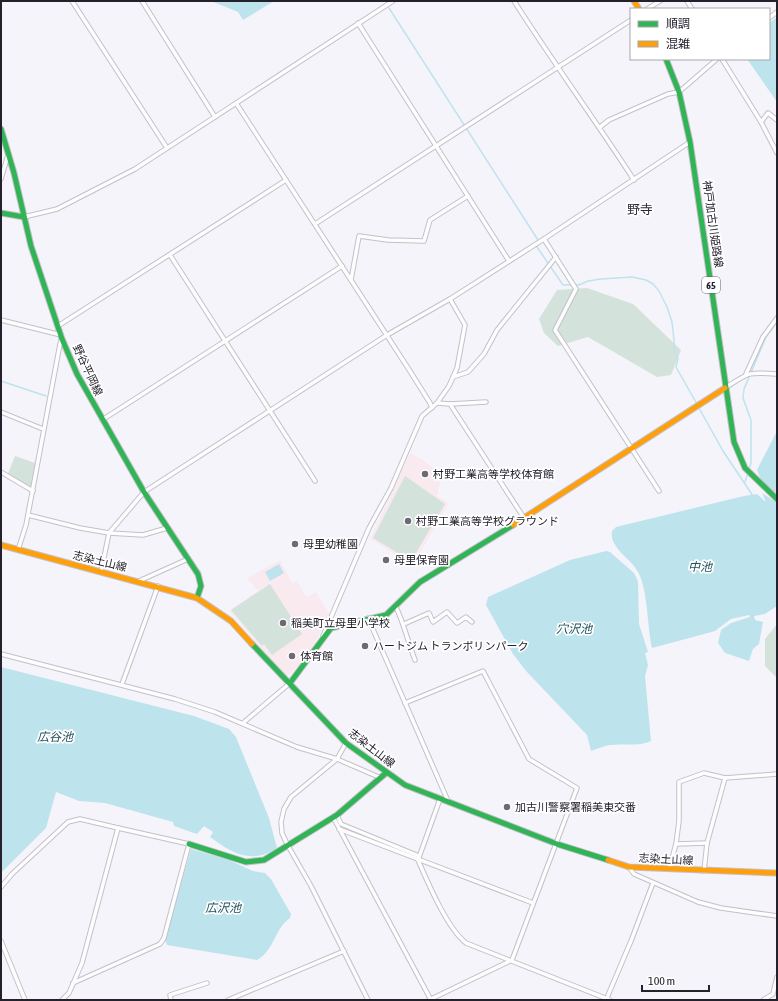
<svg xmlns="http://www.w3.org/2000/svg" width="778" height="1001" font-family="'Asap Condensed','Noto Sans JP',sans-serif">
<rect width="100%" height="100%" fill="#f6f4fb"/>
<g fill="#f9eaf0">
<path d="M410,453l12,6 20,17 -5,20 12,7 -36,62 -43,-26z"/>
<path d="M280,560l12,23 5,-3 9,17 10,-5 14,23 -20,36 -19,23 -6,2 -56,-65 29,-20 -11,-13z"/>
</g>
<g fill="#d3e2db">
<path d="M587,288l46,16 48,46 -10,25 -14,2 -69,-40 -30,9 -14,-13 -5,-14 18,-29z"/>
<path d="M15,456l23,8 -5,27 -26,-15z"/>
<path d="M405,476l40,28 -34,57 -38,-23z"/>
<path d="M270,584l32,50 -30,21 -8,-11 -2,2 -31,-36z"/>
<path d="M777,624v53h-1l-11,-11v-27z"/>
</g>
<g fill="#bde3ed">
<path d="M211,1h63l-31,19 -5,-8z"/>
<path d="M777,17v85l-30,-43h22v-36z"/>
<path d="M777,431v63l-16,-14 -4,-10z"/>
<path d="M762,493l15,10v103l-12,8 -11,2 1,4 8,2 -4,22 -6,5 -4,12 -24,-8 -7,-10 3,-13 10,-7 19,-6 -1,-2 -18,4 -16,12 -7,2 -56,15c-5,-22 -4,-58 -14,-76 -7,-14 -29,-24 -26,-41l4,-4 4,-1 124,-30 13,-2 9,8z"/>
<path d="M606,551l4,1 24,21 4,8 1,43 9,28 -3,1 3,12 -3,11 6,65c-13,6 -27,2 -41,4 -6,1 -13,4 -19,6l-4,-16 -61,-64 -13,-17 -27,-49 2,-8 82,-37z"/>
<path d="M279,564l5,9 -14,8 -5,-9z"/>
<path d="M1,667l193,49 35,13 7,8 33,81 8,30c-26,17 -45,5 -67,-11l3,-5 -9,-6 -7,8 -23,-8 -1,-4 -68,-19 -26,-2 -23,-9 -10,36 -45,45z"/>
<path d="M191,849l38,11 24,11 12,2 6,6 20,35 -1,4c-16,11 -15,32 -33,42l-90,-15 -2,-5z"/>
</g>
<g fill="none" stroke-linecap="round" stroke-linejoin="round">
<g stroke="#bde3ed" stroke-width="1.5">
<path d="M389,8l149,232 -1,7 26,38h16l9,-4 13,-2 31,-2 14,3 7,4 6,7 8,16 5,15 2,18v11l4,7 -2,9 21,37"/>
<path d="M1,381l45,15"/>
<path d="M699,408l24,43 30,45"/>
<path d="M749,469l2,-6v-43l-8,-22 1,-9 22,-52 11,-15"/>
<path d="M745,482l3,-9"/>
</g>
<defs>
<g id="street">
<path d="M72,1l95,147"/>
<path d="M142,1l73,116"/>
<path d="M514,1c39,61 81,119 120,179"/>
<path d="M687,1l5,8"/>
<path d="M647,9l13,-8"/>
<path d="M769,18l8,-6"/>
<path d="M358,23l151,238"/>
<path d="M722,59l39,63 16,31"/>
<path d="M236,103l172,265 22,35 2,5"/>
<path d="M761,122l7,-9 9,7"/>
<path d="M600,127l9,-7 59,-26 11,-2 38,-33"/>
<path d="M1,179l7,-24"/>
<path d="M24,217l33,-8 78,-40 258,-168"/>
<path d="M315,224l316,-204"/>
<path d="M544,239l32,50 -21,41 104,161"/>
<path d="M170,255l145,226"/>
<path d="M351,280l8,-44 29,4 36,1 6,-21 38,-24"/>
<path d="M1,320l60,15"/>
<path d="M58,326l228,-146"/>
<path d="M746,374l17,-37 14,-19"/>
<path d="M453,377l15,-5 16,-18 13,-24 59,-73"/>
<path d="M725,388c25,-16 22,-16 52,-14"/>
<path d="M437,403l13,1 74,114"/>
<path d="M450,404l36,-2"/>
<path d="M1,412l42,17"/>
<path d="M102,420l240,-154"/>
<path d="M1,472l32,19"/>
<path d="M28,515l52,13 29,5 34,2 24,-7"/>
<path d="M18,550l8,-25 34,-181 2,-5"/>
<path d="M101,572l8,-39 35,-41 243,-157 63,-36 94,-60 146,-97"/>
<path d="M139,581l49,-22"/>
<path d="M396,607c8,17 12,35 19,53"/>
<path d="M368,618l80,183"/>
<path d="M404,624l25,-11 4,9 14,-10 10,11 9,-6 6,5"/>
<path d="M323,636l46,-108 22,-40 31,-72 15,-13 12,-17 8,-18 8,-43 -15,-26"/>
<path d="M1,654l174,45 40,13 82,35 40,12 44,19"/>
<path d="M122,684l36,-98"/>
<path d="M405,703l78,-32 46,88 48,29 -65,172 -83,40"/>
<path d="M243,723l47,-40"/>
<path d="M346,743l-9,16 -46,38 -7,12 -3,13 1,11 5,11 24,42 57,114"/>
<path d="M440,799l-22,61c10,23 29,68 48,83l144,57"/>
<path d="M337,815l4,9 78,32"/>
<path d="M333,817l98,183"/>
<path d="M339,829l194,74"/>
<path d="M676,844l3,-23v-39l25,-9 21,5 52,-4"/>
<path d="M629,867l5,7 64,28 23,6 56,8"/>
<path d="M669,869l7,-25 31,-1"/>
<path d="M704,871l3,-28 18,-65"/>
<path d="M1,887l11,-13 56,-52 12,-3 38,9 -36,135 -13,30 -7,7"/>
<path d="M1,941l24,59"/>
<path d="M73,983l87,-39 4,-6 25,-94 -71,-16"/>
<path d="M171,1000l-1,-5 37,-12"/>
<path d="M228,1000l116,-49"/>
<path d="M606,1000l25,-59 22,-58"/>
<path d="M763,1000l10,-6 4,-17"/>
</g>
<g id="fast">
<path d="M666,59l13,33 11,50 44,300 11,26 32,31"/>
<path d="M1,129l13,44 17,73 31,93 15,35 67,118 54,82 3,12 -4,12"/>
<path d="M1,213l23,4"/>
<path d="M252,644l94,99 59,42 152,59 51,16"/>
<path d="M290,683l41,-55 55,-13 34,-33 93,-57"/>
<path d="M189,844l57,18 18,-2 73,-45 49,-42"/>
</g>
<g id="slow">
<path d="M634,1l5,8"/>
<path d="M513,525l212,-137"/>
<path d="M1,545l196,53 34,23 21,23"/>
<path d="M608,860l21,7 148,6"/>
</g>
</defs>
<use href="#street" stroke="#c3c0c9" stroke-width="5.5"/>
<use href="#fast" stroke="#c3c0c9" stroke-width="7"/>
<use href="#slow" stroke="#c3c0c9" stroke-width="7"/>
<use href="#street" stroke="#fefdfe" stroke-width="3.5"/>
<use href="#fast" stroke="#30b455" stroke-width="5"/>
<use href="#slow" stroke="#ff9f0a" stroke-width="5"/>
</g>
<g fill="#6e6a74" stroke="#fff" stroke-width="1.5">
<circle cx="425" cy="474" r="4"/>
<circle cx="408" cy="521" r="4"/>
<circle cx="295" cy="544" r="4"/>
<circle cx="386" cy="560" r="4"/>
<circle cx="283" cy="623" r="4"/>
<circle cx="365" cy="646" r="4"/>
<circle cx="292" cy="656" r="4"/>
<circle cx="507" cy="807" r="4"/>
</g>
<g text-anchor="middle" stroke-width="3.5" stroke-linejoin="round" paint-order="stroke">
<rect fill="#fff" stroke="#66636b" stroke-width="1" x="702" y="277" width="18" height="16" rx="3"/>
<g font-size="10" font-weight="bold" fill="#24202c">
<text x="711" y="289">65</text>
</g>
<g font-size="11" fill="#24202c" stroke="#fff">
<text transform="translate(713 224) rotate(82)" y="4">神戸加古川姫路線</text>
<text transform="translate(88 370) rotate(65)" y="4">野谷平岡線</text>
<text transform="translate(100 561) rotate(14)" y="4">志染土山線</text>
<text transform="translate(372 748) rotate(38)" y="4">志染土山線</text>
<text transform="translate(666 859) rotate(3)" y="4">志染土山線</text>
</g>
<g font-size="11" fill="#24202c" stroke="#fff" text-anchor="start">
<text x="433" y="478">村野工業高等学校体育館</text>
<text x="416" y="525">村野工業高等学校グラウンド</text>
<text x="303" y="548">母里幼稚園</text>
<text x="394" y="564">母里保育園</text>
<text x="291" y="627">稲美町立母里小学校</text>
<text x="373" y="650">ハートジム トランポリンパーク</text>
<text x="300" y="660">体育館</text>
<text x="515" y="811">加古川警察署稲美東交番</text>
</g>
<g font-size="12" font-style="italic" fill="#205159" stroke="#fff">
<text x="700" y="571">中池</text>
<text x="574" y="633">穴沢池</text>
<text x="55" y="741">広谷池</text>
<text x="223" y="912">広沢池</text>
</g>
<g font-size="13" fill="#322941" stroke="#fff">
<text x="640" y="214">野寺</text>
</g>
</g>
<rect width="778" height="1001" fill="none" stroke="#24202c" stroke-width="4"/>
<rect x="630" y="8" width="140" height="52" fill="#ffffff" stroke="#a7a6ab"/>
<rect x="638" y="21" width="20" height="6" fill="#30b455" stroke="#a7a6ab"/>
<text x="666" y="28" font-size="12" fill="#24202c">順調</text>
<rect x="638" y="41" width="20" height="6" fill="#ff9f0a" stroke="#a7a6ab"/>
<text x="666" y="48" font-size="12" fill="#24202c">混雑</text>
<path d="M642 985v6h67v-6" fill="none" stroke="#24202c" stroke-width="2"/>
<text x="648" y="985" font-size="12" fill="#24202c" stroke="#ffffff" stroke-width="3" paint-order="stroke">100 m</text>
</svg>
